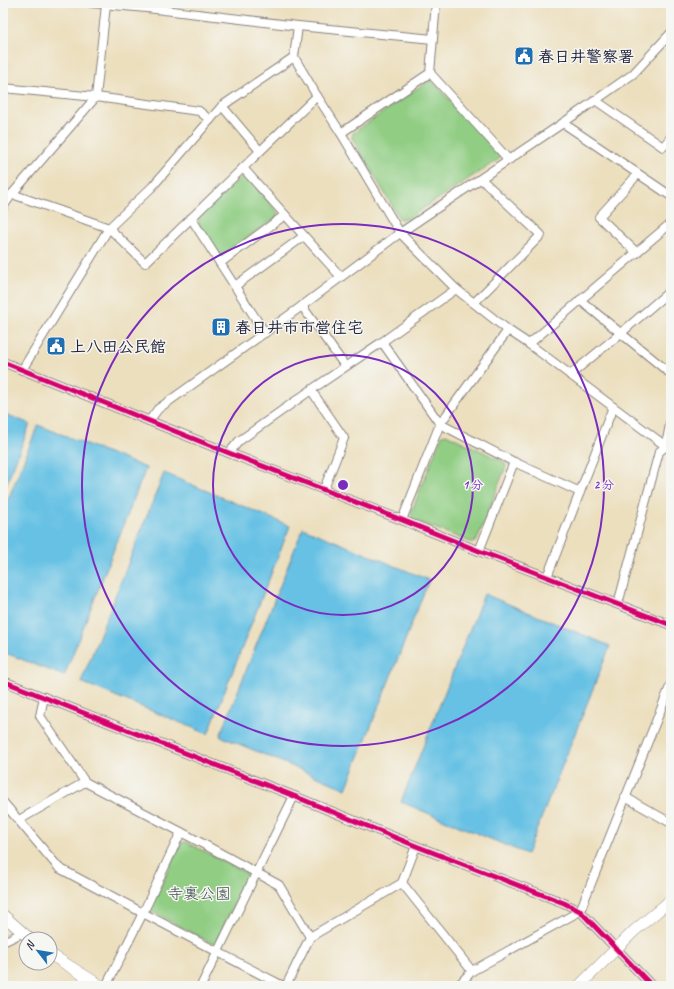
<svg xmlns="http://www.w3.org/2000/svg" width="674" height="989" font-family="Caveat,'Klee One',sans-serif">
<rect width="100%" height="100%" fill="#f6f6f2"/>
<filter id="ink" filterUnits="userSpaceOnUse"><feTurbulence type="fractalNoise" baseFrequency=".025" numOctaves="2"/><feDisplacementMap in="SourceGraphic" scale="8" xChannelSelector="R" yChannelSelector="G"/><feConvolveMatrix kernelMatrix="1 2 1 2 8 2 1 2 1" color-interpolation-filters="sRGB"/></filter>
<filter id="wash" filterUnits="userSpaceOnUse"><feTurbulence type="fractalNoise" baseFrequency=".012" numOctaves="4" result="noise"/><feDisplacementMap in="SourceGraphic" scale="16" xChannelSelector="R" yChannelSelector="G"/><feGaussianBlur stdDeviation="0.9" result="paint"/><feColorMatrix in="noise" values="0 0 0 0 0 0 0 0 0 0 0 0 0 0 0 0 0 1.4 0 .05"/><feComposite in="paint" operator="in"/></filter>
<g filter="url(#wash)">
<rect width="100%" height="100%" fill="#ecdfbe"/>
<g fill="#91ce84" stroke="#5a7860">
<path d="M428,81h4l68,73 -1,5 -92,60h-7l-48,-81 1,-5z"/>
<path d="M242,176h5l31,37 -1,4 -56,39 -3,-2 -20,-31 1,-5z"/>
<path d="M446,434l58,28 2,4 -29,74 -4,3 -59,-23 -3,-7 31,-78z"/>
<path d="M186,842l60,31 1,4 -31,65 -5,1 -60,-32 -1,-2 31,-66z"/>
</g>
<g fill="#66c1e4" stroke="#447290">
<path d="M3,413l27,11 -27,69z"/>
<path d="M38,425l108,43 -82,208 -61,-24v-140z"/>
<path d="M164,473l126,53 -82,208 -127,-52z"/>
<path d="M303,528l126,52 -83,209 -126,-53z"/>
<path d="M484,594l126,52 -83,208 -126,-52z"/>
</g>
</g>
<g filter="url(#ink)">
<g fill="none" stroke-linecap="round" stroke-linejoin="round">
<defs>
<g id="minor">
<path d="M91,3l56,5 151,18 135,13"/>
<path d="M298,26l-4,31 23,39 24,37 59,100 56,56 52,41 21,14 142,106"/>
<path d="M430,73l79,87"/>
<path d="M3,88l93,9 103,14 11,9"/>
<path d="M595,100l68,47 8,-10"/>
<path d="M222,106l38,45"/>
<path d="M563,123l108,73"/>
<path d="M341,133l89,-60 6,-70"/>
<path d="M243,168l98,109"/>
<path d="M12,194l97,34 36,35 172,-167"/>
<path d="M3,207l9,-13 84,-97 10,-92"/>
<path d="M191,218l74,115"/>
<path d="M637,253l-38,-36 39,-43"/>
<path d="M220,263l65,-48"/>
<path d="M235,286l69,-50"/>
<path d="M580,300l91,74"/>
<path d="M474,303l67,-68 -60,-56"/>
<path d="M302,306l43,60"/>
<path d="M382,342l58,82 74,38 66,30"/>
<path d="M529,344l142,-121"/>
<path d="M3,362l226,91 173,67 77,31 68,26 124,48"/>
<path d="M22,370l87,-142 43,-41 70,-81 72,-49"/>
<path d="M570,375l51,-42 50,-43"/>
<path d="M311,390l33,48 -20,51"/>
<path d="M149,421l9,-12 144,-103 98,-73 163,-110 70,-49 38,-41"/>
<path d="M229,453l10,-12 72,-51 71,-48 74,-53"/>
<path d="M402,520l38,-96 68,-94"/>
<path d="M479,551l35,-89"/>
<path d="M547,577l66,-170"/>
<path d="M618,604l41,-152 7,-6 5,-27"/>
<path d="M3,681l291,115 122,50 148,57 16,8 72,75"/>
<path d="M44,697l-4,19 45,66 96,50 98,53 31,52"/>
<path d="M625,797l46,26"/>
<path d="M3,802l56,66 84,45 140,73"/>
<path d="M19,820l66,-38"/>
<path d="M402,883l70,88"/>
<path d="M3,942l19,-9"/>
<path d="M83,986l10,-4"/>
<path d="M106,986l37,-73 38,-81"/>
<path d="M201,986l93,-190"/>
<path d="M286,986l24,-49 92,-54 14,-37"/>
<path d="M458,986l14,-15 108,-60 91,-227"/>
</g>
<g id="tertiary">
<path d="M3,915l27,24"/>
<path d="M50,954l51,32"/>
<path d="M579,986l55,-55 37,-31"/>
</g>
</defs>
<use href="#minor" stroke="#87807c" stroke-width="10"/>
<use href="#tertiary" stroke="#87807c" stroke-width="12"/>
<use href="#minor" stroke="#fff" stroke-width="8"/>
<use href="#tertiary" stroke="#fff" stroke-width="11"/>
<defs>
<g id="cycleway">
<path d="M3,362l226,91 173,67 77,31 68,26 124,48"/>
<path d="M3,681l291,115 122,50 148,57 16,8 72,75"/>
</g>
</defs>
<use href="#cycleway" stroke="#f6f6f2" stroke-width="8"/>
<use href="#cycleway" stroke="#d6006c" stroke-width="5"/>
</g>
</g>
<g fill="none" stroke="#7b2cbf" stroke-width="2">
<circle cx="343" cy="485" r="130"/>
<circle cx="343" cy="485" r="261"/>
</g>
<defs>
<symbol id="civic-square" viewBox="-11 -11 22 22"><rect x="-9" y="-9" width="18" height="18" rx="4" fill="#1f6fb2" stroke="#f6f6f2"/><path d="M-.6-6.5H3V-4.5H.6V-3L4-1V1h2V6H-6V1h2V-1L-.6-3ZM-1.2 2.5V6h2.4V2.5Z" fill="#fff"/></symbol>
<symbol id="building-square" viewBox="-11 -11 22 22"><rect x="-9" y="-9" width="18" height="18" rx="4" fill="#1f6fb2" stroke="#f6f6f2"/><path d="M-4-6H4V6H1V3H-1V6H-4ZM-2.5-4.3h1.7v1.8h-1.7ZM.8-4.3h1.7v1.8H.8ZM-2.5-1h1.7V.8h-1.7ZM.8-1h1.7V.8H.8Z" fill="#fff"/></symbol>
</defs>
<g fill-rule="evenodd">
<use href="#civic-square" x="513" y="45" width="22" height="22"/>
<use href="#building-square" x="210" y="316" width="22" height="22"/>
<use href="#civic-square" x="45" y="335" width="22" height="22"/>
</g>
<g text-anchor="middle" stroke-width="3" stroke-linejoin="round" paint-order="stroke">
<g font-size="16" font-weight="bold" fill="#22223b" stroke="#f6f6f2" text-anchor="start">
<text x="538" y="62">春日井警察署</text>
<text x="235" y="333">春日井市市営住宅</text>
<text x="70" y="352">上八田公民館</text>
</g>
<g font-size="16" fill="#435651" stroke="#f6f6f2">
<text x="199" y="899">寺裏公園</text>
</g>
</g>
<circle cx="343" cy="485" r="6" fill="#7b2cbf" stroke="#f6f6f2" stroke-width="2"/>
<g font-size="12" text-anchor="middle" font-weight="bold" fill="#7b2cbf" stroke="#f6f6f2" stroke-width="3" stroke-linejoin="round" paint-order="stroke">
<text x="473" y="489">1 分</text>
<text x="604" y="489">2 分</text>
</g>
<rect width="674" height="989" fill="none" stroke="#f6f6f2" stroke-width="16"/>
<g transform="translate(38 951) rotate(301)"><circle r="19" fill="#f6f6f2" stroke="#a1a1a9"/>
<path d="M0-3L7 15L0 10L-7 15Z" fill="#1f6fb2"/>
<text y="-6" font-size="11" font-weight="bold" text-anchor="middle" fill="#22223b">N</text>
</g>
</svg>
